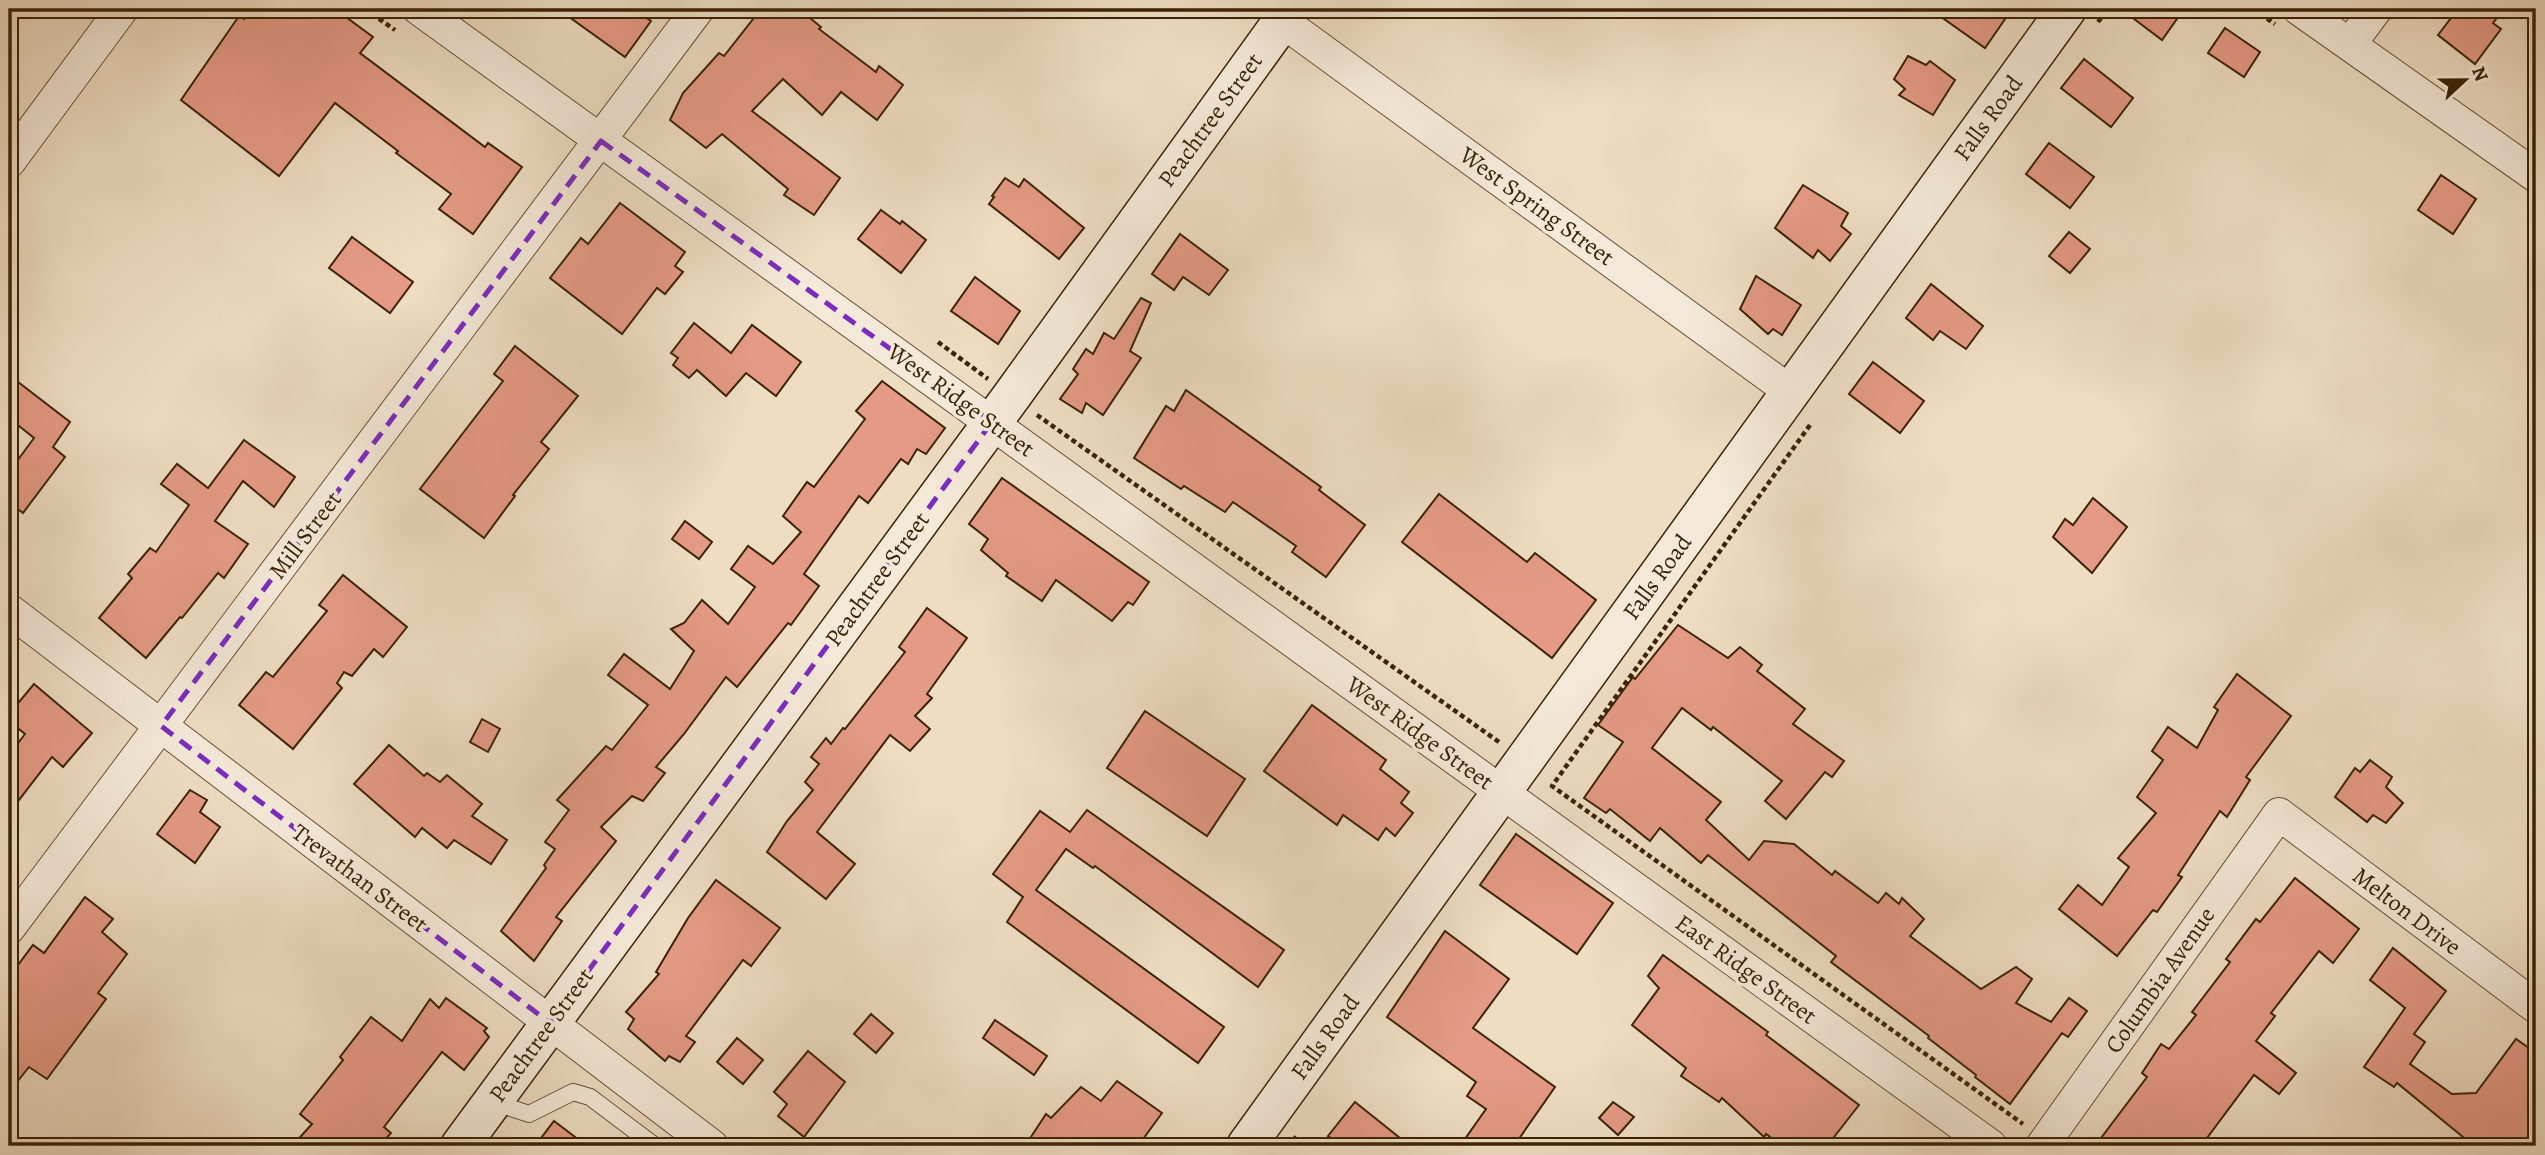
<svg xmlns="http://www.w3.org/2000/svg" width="2545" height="1155" font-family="Alegreya,serif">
<rect width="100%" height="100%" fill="#eedcc3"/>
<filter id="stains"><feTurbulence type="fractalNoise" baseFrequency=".00286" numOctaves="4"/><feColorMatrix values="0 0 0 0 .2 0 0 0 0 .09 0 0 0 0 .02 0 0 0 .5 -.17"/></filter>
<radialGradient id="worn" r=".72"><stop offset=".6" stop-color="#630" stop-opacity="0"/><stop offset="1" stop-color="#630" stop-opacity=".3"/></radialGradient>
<g fill="#e49a84" stroke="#3b2306" stroke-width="2">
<path d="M252,9h83l38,28 -13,16 125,94 3,-4 34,24 -49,67 -34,-25 12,-15 -55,-41 2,-2 -63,-48 -56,73 -98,-76 58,-84 5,3z"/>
<path d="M558,9h75l18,12 -26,36z"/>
<path d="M761,9h38l22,18 -2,2 57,43 3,-6 24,19 -26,35 -36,-28 -19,23 -39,-36 -31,32 88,67 -26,37 -30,-20 4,-6 -66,-55 -16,14 -36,-28 13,-27 36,-40 5,3z"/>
<path d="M1930,9h82l-27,39z"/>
<path d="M2121,9h63l-22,31z"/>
<path d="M2458,9h46l-11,14 8,6 -26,35 -37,-29z"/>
<path d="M2225,28l35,24 -16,25 -36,-24z"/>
<path d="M1908,56l18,9 4,-4 25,19 -22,35 -34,-20 6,-6 -11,-10z"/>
<path d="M2084,59l49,39 -22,29 -50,-39z"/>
<path d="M2049,143l45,34 -24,31 -44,-34z"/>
<path d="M2441,175l35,24 -23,35 -35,-24z"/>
<path d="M1005,178l14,9 5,-8 60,49 -25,31 -70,-55 5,-7 -2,-1z"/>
<path d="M1803,185l45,28 -7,13 10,8 -21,27 -12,-11 -5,8 -38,-30z"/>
<path d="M620,203l65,49 -10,14 8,6 -18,22 -8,-6 -35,46 -72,-56 31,-40 7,6z"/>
<path d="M881,210l19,14 2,-3 24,19 -25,33 -43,-34z"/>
<path d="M2069,232l21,17 -20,24 -21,-17z"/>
<path d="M1180,234l48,36 -19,25 -26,-18 -9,13 -22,-16z"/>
<path d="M352,237l61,45 -23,31 -61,-45z"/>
<path d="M1756,276l45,29 -19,30 -9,-6 -5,5 -28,-25z"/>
<path d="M975,277l45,34 -22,33 -47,-33z"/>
<path d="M1931,284l52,42 -17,23 -26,-18 -7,9 -27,-22z"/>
<path d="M1141,298l10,5 -21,48 11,7 -38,57 -17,-12 -4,10 -22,-14 18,-25 -5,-5 13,-20 7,5 11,-21 10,6z"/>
<path d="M694,323l37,30 21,-28 49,37 -25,34 -30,-23 -20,23 -29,-26 -8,8 -16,-13 5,-7 -7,-5z"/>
<path d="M515,346l63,50 -37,46 8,7 -36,46 2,1 -31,42 -64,-49 83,-108 -9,-7z"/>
<path d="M1873,362l51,39 -24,32 -51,-39z"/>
<path d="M9,375l61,47 -17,25 12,10 -42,56 -14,-11v-30l25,-34 -25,-20z"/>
<path d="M882,381l63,47 -19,26 -9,-5 -9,15 -7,-5 -33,44 -9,-7 -55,78 15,12 -28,39 -3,-2 -51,64 -11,-10 -42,57 -28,33 9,6 -22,28 -11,-5 -31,31 15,14 -60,76 6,4 -28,40 -33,-30 45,-63 -2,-3 11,-16 -10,-7 24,-32 -12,-10 49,-54 6,4 36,-45 -40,-30 16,-21 46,35 24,-38 -23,-22 13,-6 18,-23 26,24 27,-37 -24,-18 17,-23 25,18 28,-32 -18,-16 24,-34 7,5 51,-68 -9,-8z"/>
<path d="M1186,390l135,97 -2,3 46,35 -39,52 -34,-25 4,-6 -63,-44 -8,10 -41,-26 -3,3 -47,-31 32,-52 8,5z"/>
<path d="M244,440l51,37 -21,30 -31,-26 -28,40 33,23 -24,34 -6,-5 -36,45 -2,-1 -34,41 -47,-40 33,-40 -4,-4 22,-26 6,4 33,-47 -28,-21 16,-20 31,24z"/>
<path d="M1002,478l147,104 -16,23 -5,-3 -16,19 -56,-41 -14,21 -36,-25 2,-3 -27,-23 7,-11 -19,-15z"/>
<path d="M1439,494l88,68 8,-9 61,47 -44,58 -150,-116z"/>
<path d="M2093,498l34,29 -35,46 -39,-36 12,-18 8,6z"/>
<path d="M685,521l27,21 -13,17 -27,-20z"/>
<path d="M343,575l64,52 -24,30 -9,-8 -22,27 -8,-4 -7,11 5,5 -49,61 -54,-44 27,-33 7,5 54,-66 -8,-6z"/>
<path d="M927,608l40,30 -40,56 5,4 -17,18 15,13 -20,22 -20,-16 -73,97 38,32 -29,35 -59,-47 20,-31 26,-31 -8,-8 14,-18 -8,-7 15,-19 5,6 12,-16 2,1 60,-77 -6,-5z"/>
<path d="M1678,625l50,33 12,-11 22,18 -5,6 48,38 -12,15 51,37 -12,16 -7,-5 -39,47 -21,-18 17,-20 -69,-54 -2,3 -29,-22 -30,40 69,54 -15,18 43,40 15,-19 30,3 38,31 3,-4 43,32 8,-10 13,11 3,-6 22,21 -14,17 71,53 35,-22 16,12 -16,24 35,19 18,-24 18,13 -19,26 -6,-4 -52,71 -35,-27 1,-2 -48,-37 1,-2 -98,-74 5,-6 -128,-101 -7,8 -41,-35 -10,13 -40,-32 -4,4 -22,-15 39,-56 -25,-17 35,-48 2,2z"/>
<path d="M2237,674l54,42 -45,61 4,3 -23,37 -7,-6 -42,64 4,2 -25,35 -4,-2 -36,46 -58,-47 19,-24 24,20 27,-38 -11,-9 38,-45 -19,-16 26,-37 -11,-9 16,-24 29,21 21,-38 -4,-3z"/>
<path d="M34,684l58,49 -29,34 -11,-10 -43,56v-58l16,-21 -16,-13v-7z"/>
<path d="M1312,705l74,55 -6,9 29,23 -8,11 12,10 -18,23 -9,-8 -8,12 -35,-25 -6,10 -73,-54z"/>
<path d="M1145,711l100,68 -38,57 -100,-68z"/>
<path d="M482,719l18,10 -12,23 -18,-10z"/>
<path d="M389,745l35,31 3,-3 13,9 7,-7 35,29 -10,12 35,24 -16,24 -37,-24 -7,8 -25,-20 -7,9 -61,-53z"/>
<path d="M2370,760l22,17 -6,10 17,16 -17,20 -13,-8 -6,7 -32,-25 20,-29 5,4z"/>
<path d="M190,790l17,10 -7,12 20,15 -25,36 -38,-29z"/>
<path d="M1087,810l197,140 -26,37 -163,-121 -2,2 -27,-19 -30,41 188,137 -26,36 -191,-141 16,-25 -30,-23 47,-63 30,21z"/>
<path d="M1516,834l97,69 -36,51 -97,-69z"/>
<path d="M2295,878l64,51 -26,34 -14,-12 -48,62 4,3 -19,25 40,32 -17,21 -25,-19 -53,71h-106l52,-69 -5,-4 19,-29 8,5 27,-34 -4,-3 38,-50 -4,-3 30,-40 4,3z"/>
<path d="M716,880l64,48 -29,38 -8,-6 -57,76 9,6 -15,20 -11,-6 -4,5 -37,-32 6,-10 -8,-7 33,-38 -3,-2 32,-54z"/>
<path d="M85,897l28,22 -11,13 25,22 -29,39 8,6 -59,80 -18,-12 -20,25v-115l24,-32 11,8z"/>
<path d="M1445,931l64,48 -36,49 82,59 -41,59h-54l26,-37 -19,-13 9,-14 -89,-65z"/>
<path d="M2393,948l53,43 -32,43 11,8 -15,22 42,30 24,-1 40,-54 20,14v72l-14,21h-48l-77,-63 -3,4 -30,-20 41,-59 -35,-28z"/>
<path d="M1663,955l105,77 -2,3 93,70 -32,41h-45l-16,-12 -2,3 -42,-39 -3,4 -38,-26 5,-8 -54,-43 27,-37 -11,-12z"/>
<path d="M446,998l41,30 -3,3 5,6 -25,33 -22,-18 -58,75 7,6 -12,13h-87l20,-22 -12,-10 43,-54 -3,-3 31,-40 31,24 28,-42 9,9z"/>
<path d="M871,1014l22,19 -17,20 -22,-19z"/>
<path d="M995,1020l52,36 -13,19 -51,-37z"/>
<path d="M737,1038l26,22 -20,24 -26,-22z"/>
<path d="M808,1051l37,31 -41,55 -26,-21 9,-12 -13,-12z"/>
<path d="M1117,1081l45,32 -24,33h-113l21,-32 5,4 30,-31 20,14z"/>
<path d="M1355,1102l55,44h-69l-13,-10z"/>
<path d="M1613,1102l21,15 -16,18 -19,-17z"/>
<path d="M554,1121l33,25h-52z"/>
</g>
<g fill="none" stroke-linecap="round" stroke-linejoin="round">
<defs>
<path id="service" d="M493,1102l36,12 44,-22 17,5 65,49"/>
<g id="minor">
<path d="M419,9l1572,1137"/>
<path d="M2299,9l237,167"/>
<path d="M1282,21l509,371"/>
<path d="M2350,44l26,-35"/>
<path d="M9,162l113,-153"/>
<path d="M9,610l703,536"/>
<path d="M9,928l689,-919"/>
<path d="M2042,1146l237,-332 257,193"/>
</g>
<g id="secondary">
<path d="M460,1146l551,-749 280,-388"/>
<path d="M1246,1146l821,-1137"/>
</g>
</defs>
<use href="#service" stroke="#685135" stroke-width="18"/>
<use href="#minor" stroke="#685135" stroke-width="34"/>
<use href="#secondary" stroke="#3b2306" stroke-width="41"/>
<g stroke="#3b2306" stroke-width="4.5" stroke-dasharray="5 3.5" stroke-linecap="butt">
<path d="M365,9l30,21"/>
<path d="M2253,9l22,15"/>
<path d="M2098,22l10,-13"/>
<path d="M938,342l50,37"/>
<path d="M1037,415l462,327"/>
<path d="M1810,425l-258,361 471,338"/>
<path d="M1293,1137l13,9"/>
</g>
<use href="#service" stroke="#f4e8d8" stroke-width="16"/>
<use href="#minor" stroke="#f4e8d8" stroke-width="32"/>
<use href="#secondary" stroke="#f4e8d8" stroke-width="38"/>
</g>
<path fill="none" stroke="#7b2cbf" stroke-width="5" stroke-dasharray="14 9" stroke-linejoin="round" d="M601,141l391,281 -442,601 -389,-297z"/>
<g text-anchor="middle" stroke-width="7" stroke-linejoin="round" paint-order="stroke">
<g font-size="24" fill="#3b2306" stroke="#f4e8d8">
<text transform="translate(1988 118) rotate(-54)" y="8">Falls Road</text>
<text transform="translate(1210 120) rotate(-54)" y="8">Peachtree Street</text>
<text transform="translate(1537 206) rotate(36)" y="8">West Spring Street</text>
<text transform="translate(961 400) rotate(36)" y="8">West Ridge Street</text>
<text transform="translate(305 535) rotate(-53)" y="8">Mill Street</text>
<text transform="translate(1657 577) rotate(-54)" y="8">Falls Road</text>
<text transform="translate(877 579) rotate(-54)" y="8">Peachtree Street</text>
<text transform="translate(1420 733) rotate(36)" y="8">West Ridge Street</text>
<text transform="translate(360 878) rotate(37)" y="8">Trevathan Street</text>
<text transform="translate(2407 911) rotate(37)" y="8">Melton Drive</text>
<text transform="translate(1746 969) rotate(36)" y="8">East Ridge Street</text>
<text transform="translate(2160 980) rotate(-55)" y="8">Columbia Avenue</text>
<text transform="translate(541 1035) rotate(-54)" y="8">Peachtree Street</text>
<text transform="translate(1325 1037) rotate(-54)" y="8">Falls Road</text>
</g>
</g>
<rect width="2545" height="1155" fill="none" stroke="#eedcc3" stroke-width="35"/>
<rect x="10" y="10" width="2524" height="1134" fill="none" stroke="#3b2306" stroke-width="3.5"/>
<rect x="18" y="18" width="2510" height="1120" fill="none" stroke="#3b2306" stroke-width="2"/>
<g transform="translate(2465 80) rotate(68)" stroke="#f4e8d8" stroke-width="5" paint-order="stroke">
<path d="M0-5L12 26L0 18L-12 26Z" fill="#3b2306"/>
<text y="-10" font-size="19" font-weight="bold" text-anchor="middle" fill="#3b2306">N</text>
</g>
<rect width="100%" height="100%" filter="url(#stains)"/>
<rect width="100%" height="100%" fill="url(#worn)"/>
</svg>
